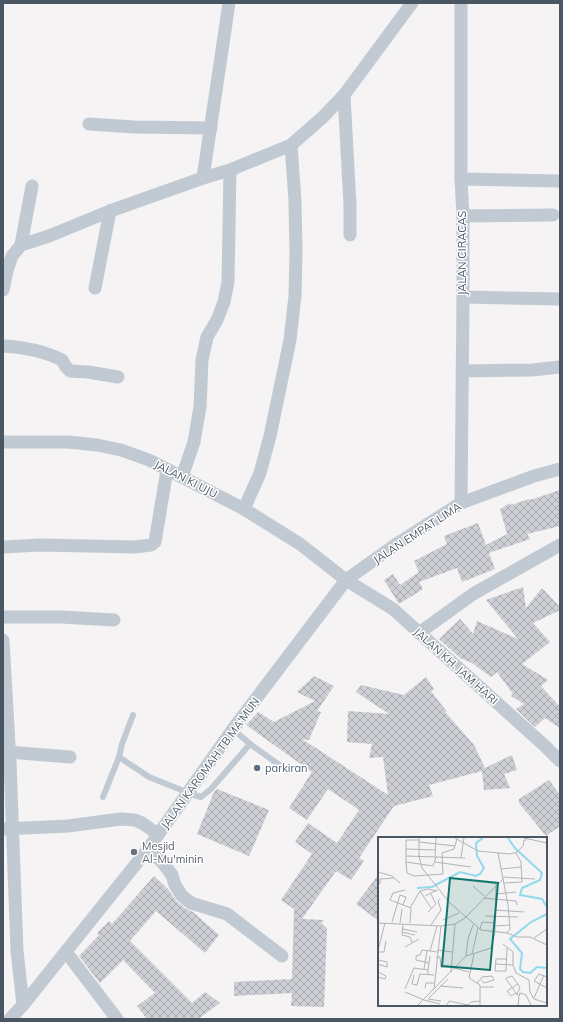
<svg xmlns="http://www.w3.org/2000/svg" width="563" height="1022" font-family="Mulish,sans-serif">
<defs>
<pattern id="building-cross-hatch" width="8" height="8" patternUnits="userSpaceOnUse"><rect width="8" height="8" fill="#cdcfd5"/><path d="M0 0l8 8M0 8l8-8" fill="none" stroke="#a8abb0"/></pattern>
</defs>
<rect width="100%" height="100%" fill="#f5f3f3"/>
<g fill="url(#building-cross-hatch)">
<path d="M560,490v36l-33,8 3,5 -41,14 6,16 -33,13 -5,-14 -38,14 4,7 -24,15 -15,-24 9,-6 7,11 19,-13 -5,-11 33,-17 -3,-8 34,-13 8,22 21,-11 -7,-25 10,-6 1,2 18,-6 1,1z"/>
<path d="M523,587l3,21 16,-20 18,19v3l-27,13 17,19 -28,22 26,16 -7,6 19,21v21l-15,-10 -10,9 -19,-18 8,-5 -13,-8 2,-2 -16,-22 -6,5 -19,-14 -12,-5 -21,-19 21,-20 13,15 4,-13 41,18 -32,-39z"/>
<path d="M314,676l20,10 -17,25 4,1 -12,28 -7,-1 86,56 -5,-38 -14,1 3,-14 -25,-2 1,-31 41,3 -33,-22 5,-7 43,10 22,-18 8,12 -3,2 16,21h-2l29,33 11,23 27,-13 5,15 -13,4 6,14 -26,2 -2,-19 -53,14 4,11 -39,10 -35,52 5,3 -13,19 -15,-9 -34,48 22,1 -3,3 6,5 -3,79 -33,-1 1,-13 -58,3v-14l58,-3 2,-70 -13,-9 31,-46 -17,-12 13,-19 29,20 22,-33 -31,-21 -21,31 -18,-12 23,-36 -66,-47 12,-13 16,10 41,-21 -18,-9z"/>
<path d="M549,780l11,15v31l-14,10 -27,-33v-4z"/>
<path d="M217,789l52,21 -20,46 -52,-22 17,-42z"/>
<path d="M379,874v47l-23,-17z"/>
<path d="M154,876l14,13 9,13 9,7 7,3 26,23 -14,18 -49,-42 -26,30 62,62 13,-11 15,11 -22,16h-51l-10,-13 18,-13 -32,-33 -23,23 -21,-27 20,-21 -2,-2 12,-12 3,3z"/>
</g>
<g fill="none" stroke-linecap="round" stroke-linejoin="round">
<g stroke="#c1cad2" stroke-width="6">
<path d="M133,715l-11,29 -3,13 30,20 45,18 7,2 10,-8 39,-45 -17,-15"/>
<path d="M250,744l38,27"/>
<path d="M103,797l16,-40"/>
</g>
<g stroke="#c1cad2" stroke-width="13">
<path d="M461,3v176l2,37v81l-2,206"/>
<path d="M344,95l6,110v30"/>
<path d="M89,124l45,3 77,1"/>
<path d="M203,178l26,-175"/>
<path d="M461,179l99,2"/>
<path d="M463,216l90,-1"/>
<path d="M21,245l11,-59"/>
<path d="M95,288l15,-77"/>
<path d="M3,290l4,-19 5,-15 9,-11 28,-9 61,-25 93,-33 27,-8 61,-25 32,-28 21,-22 68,-92"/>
<path d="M463,297l97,2"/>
<path d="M3,346c20,1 41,5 59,14l4,7 4,4 18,1 30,5"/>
<path d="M462,371l70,-1 28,-3"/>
<path d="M3,442h65l29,3 24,5 28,10 95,49 56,35 46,36 47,29 152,137 15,15"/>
<path d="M182,477l12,-35 6,-35 2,-47 5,-23 10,-17 7,-18 4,-20 2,-112"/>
<path d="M244,509l16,-36 10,-37 20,-96 5,-44 1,-45 -1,-50 -4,-56"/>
<path d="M3,547l37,-2 95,2 16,-2 4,-3 12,-72"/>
<path d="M3,617h58l53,3"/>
<path d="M419,633l54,-39 87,-49"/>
<path d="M3,640l7,122 7,189 6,54"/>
<path d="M8,752l62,5"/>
<path d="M3,829l65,-3 53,-7 14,1 7,3 16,11"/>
<path d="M148,849l15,14 9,12 3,10 7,11 9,7 36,11 55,42"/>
<path d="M66,952l51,67"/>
<path d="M10,1019l13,-14 125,-156 85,-120 113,-149 49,-35 66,-42 73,-27 26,-7"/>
</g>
</g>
<circle fill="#5c6f8a" stroke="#fff" stroke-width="1.5" cx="257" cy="768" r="4"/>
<circle fill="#6b7280" stroke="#fff" stroke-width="1.5" cx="134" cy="852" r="4"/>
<g text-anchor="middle" stroke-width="3" stroke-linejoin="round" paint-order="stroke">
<g font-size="11" fill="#4a5661" stroke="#fff">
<text transform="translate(462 253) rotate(-90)" y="4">JALAN CIRACAS</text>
<text transform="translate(186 479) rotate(27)" y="4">JALAN KI UJU</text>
<text transform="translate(417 533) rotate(-33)" y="4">JALAN EMPAT LIMA</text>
<text transform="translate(456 666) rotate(42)" y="4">JALAN KH. JAM HARI</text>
<text transform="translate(210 763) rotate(-54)" y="4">JALAN KAROMAH TB MA'MUN</text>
</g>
<g font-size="11" fill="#4e5e75" stroke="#fff" text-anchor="start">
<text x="265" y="772">parkiran</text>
</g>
<g font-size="11" fill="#5b616d" stroke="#fff" text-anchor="start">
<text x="142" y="850">Mesjid<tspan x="142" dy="13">Al-Mu'minin</tspan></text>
</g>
</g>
<g transform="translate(378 837)">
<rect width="169" height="169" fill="#f5f3f3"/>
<path fill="none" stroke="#90daee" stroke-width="2" d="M130,1l7,10 27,25 -2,7 -18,8 -2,7 22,4 5,8M39,51l15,-1 28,-15 16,4 4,-2 4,-6 -7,-12 -1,-13 7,-5M169,77l-16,8 -21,17 12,14 -2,16 3,3 7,1 7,-6 10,1"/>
<path fill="none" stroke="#b1b4b9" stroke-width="1" d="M41,1v18l3,12 27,34 32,28 26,3 3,-4 -2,-24 -10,-52M77,1l23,13 32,3 7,-2 6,-6 1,-6h3M146,1l23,5M41,3h-13v22l27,4 3,-9M41,5l36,4M28,12l29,1M28,19l59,2M57,20l1,-19M83,20l3,-19M28,25l1,11 7,3 29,-2 -1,-21 12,-4 3,-10M57,25l36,5M123,32l20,-2M0,35l14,4 8,7M125,40l32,2M126,46l18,-1 -1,-20 -5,-9M2,47v-5l14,-1M95,49l11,10M27,53l-12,3 -3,7 21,8 -1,15M42,54l11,17M118,57l20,-2M47,59l12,-6M105,61l33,3 1,4M32,71l10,-17 8,-2 9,2M117,73l29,2M50,75l8,-8 -5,-10M107,79l33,1M65,83l16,-7M14,85l8,-27 6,2 -3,8M0,86l63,3 14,-2 10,-6 38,-39M22,86l2,-14M25,88l-1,10 8,2 2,5M53,88l10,-15 -3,-9 2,-2M117,89l15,-1M25,92l14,3M102,92l2,-7 13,1M24,95l13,3M129,96l10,4h13l17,8M156,101l13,-9M125,107l10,8v13M27,110l14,-8M0,113l7,-27M59,113l15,2M0,115h6l2,-11M59,115l-7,-1 7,-25M94,117l6,-26M96,117l-5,24 11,7v20M88,119l2,-17 5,-14M58,120h4l1,10h10M128,122h-10l-1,12h11l1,-23M0,123l9,2v5l-9,-3M51,126l-13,-3v-4l4,-1 2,-5 8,1M117,127l18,1 3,8 13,7 1,12 4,7 13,4M76,131l15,4M46,132l3,-18M50,133l2,-14M0,135l8,4 -1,3 -7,-2M73,135l4,-48M36,138l-2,9 5,1 3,-11 14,1M169,140l-8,-3 -5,7 13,7M99,146l5,-6 10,-1 2,4 -10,3 -3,-3M62,149l23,2M102,150h14M47,151l1,-5h8M27,152l9,-21 14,2v5M56,152l7,-63M27,155l19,8M138,156l-5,3 -4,-5 11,-7M139,158l3,-8 -8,-11 -6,2v1l10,14 3,4 -1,8M141,159l1,-3 6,2 5,10M51,161l19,-19M156,161l10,-23M50,162l13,2M46,163l16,4M40,168l48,-49 25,-8 4,-16 1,-48M69,168l2,-4 19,4 3,-3 9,-1"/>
<path fill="#0f766e" fill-opacity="0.15" stroke="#0f766e" stroke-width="2" d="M72,41l48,5 -8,87 -48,-4z"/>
<rect width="169" height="169" fill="none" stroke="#4a5661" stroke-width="2"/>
</g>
<rect width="563" height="1022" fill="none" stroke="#4a5661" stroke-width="8"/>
</svg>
